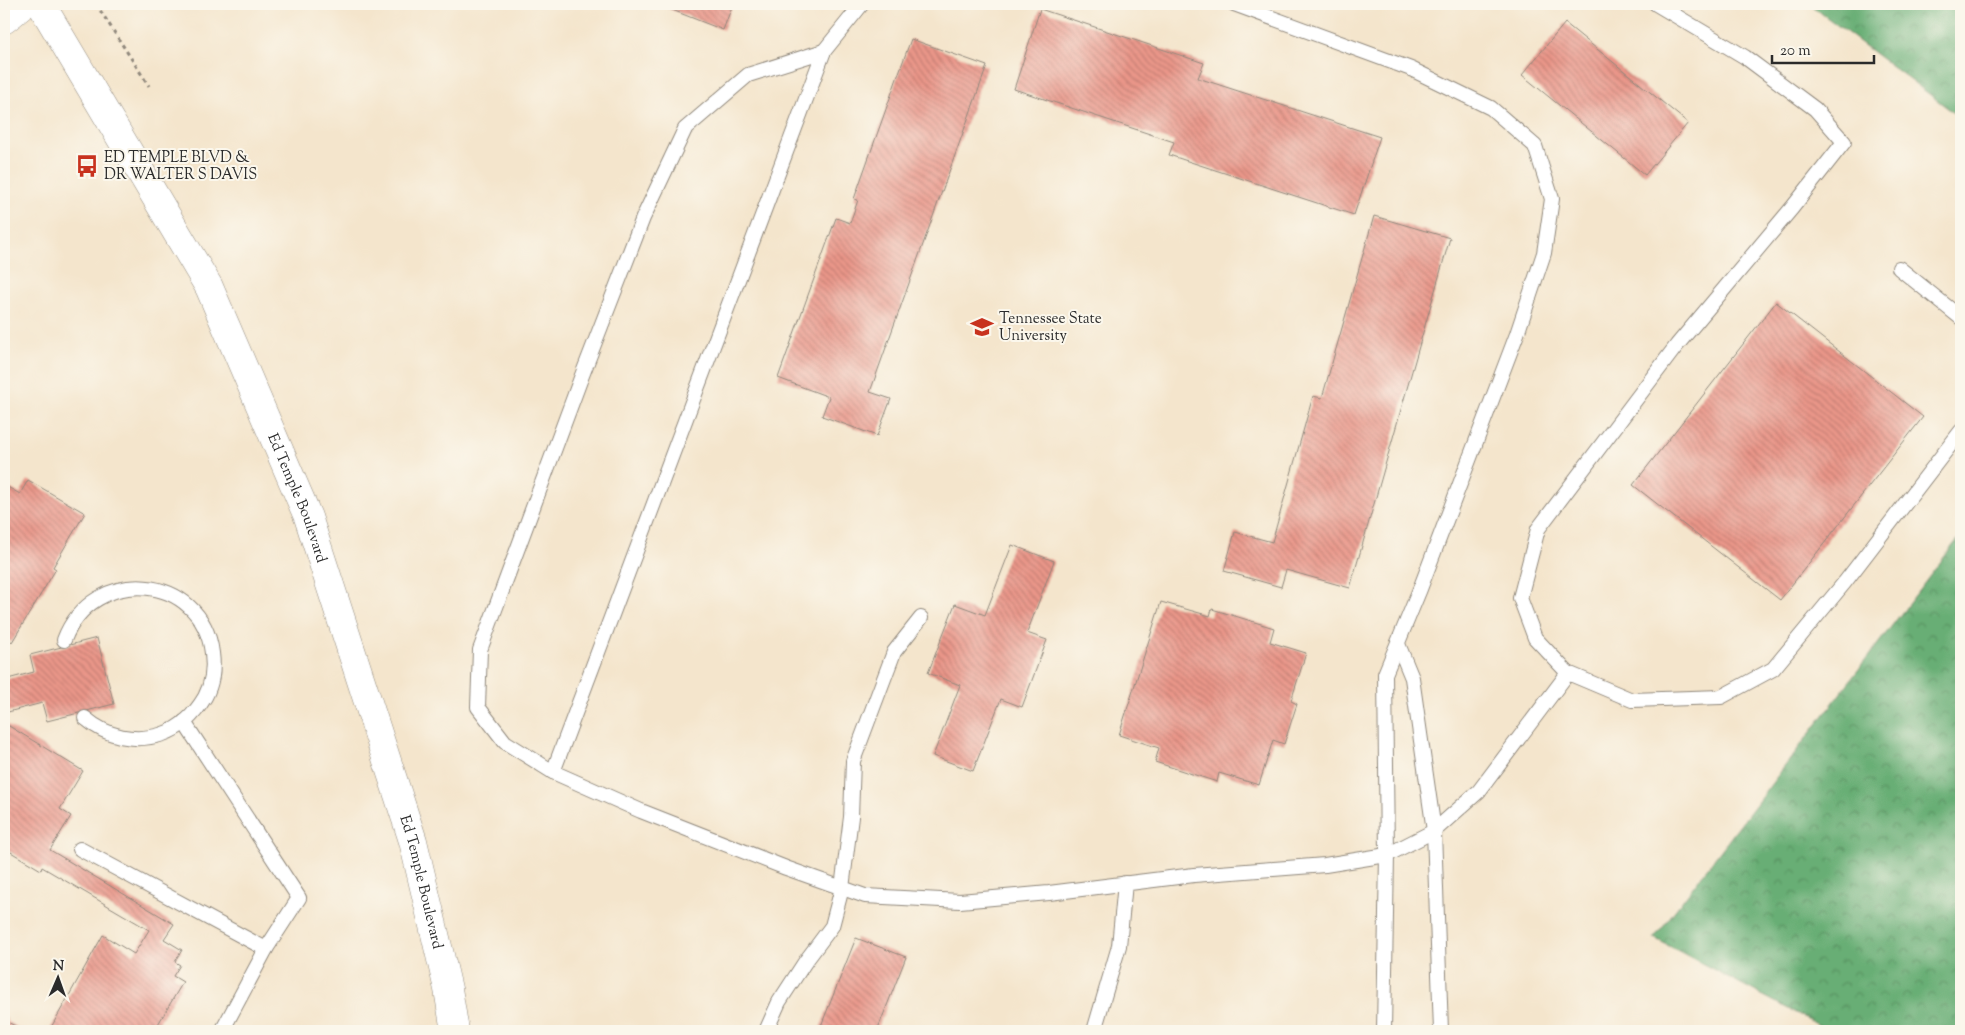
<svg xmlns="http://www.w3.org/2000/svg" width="1965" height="1035" font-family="'Sorts Mill Goudy',serif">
<defs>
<pattern id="forest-crowns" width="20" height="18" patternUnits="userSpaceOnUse" patternTransform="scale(1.25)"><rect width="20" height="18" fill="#68ae74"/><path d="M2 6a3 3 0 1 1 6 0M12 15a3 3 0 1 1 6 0" fill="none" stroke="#568e5f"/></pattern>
<pattern id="building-back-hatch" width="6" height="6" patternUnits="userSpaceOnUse" patternTransform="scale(1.25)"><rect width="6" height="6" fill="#ea9689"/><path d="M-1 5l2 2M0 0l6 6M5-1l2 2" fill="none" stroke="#be7b70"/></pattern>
</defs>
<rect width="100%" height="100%" fill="#fbf7ec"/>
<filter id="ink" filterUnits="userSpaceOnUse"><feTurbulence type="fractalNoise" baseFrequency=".02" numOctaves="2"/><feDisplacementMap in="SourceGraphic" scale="10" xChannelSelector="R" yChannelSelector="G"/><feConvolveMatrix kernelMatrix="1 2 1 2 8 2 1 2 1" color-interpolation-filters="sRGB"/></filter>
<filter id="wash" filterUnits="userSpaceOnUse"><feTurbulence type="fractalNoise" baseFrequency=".0096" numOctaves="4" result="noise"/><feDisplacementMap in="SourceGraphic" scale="20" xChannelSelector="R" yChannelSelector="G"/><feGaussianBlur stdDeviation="1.12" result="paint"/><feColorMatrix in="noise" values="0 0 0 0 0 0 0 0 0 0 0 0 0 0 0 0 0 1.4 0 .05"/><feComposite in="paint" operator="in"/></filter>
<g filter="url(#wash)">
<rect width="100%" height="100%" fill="#f4e5cc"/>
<g fill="url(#forest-crowns)" stroke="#4a6c50">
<path d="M1809,4h152v114z"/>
<path d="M1961,535v496h-131l-176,-93z"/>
</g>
<g id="blocks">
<g fill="url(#building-back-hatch)">
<path d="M662,4h71l-10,26 -61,-24z"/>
<path d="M1040,9l164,54 -6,15 182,59 -26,78 -185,-60 5,-13 -160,-53z"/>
<path d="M1565,23l123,100 -43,52 -123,-100z"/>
<path d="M911,39l76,27 -117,326 21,7 -14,37 -55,-20 7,-19 -51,-19 58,-160 14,5 8,-23 -4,-1z"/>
<path d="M1374,216l76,22 -100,350 -64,-18 -5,17 -57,-16 11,-39 37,10 41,-146 9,2z"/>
<path d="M1776,302l147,115 -143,183 -147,-115z"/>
<path d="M28,480l57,33 -32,54 3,2 -44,73 -2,-2 -6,11v-166l16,9z"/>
<path d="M1012,545l42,16 -27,72 20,7 -25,67 -21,-8 -28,72 -40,-15 27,-71 -32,-12 27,-69 30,11z"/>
<path d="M1161,602l49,14 2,-7 62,19 -4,14 36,11 -15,48 6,3 -13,40 -11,-4 -14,45 -40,-12 -2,9 -62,-20 4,-14 -40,-13z"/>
<path d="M97,638l17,66 -67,17 -5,-18 -38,10v-33l30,-8 -4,-17z"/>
<path d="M4,723l79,48 -23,38 11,7 -21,34 124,74 -10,15 18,11 -7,12 5,3 -7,11 10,6 -29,49h-105l54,-96 31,19 15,-24 -107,-63 -1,3 -37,-22z"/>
<path d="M856,938l50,19 -29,74h-58z"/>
<path d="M4,1017l3,2 -1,2 18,10h-20z"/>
</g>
</g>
</g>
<g filter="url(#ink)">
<use href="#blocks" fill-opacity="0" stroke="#90887c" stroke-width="1"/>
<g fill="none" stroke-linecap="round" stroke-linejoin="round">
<defs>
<g id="service">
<path d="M862,4l-38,47 -271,721 88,39 145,57 79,28 95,5 89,-8 145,-18 131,-10 62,-10 47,-24 45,-40 89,-118 -33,-35 -15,-40 18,-69 139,-184 115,-137 52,-66 -29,-33 -70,-52 -89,-53"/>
<path d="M1234,4l177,65 80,39 44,38 17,53 -8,54 -27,81 -97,255 -35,85 2,181 -3,176"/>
<path d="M1899,268l62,50"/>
<path d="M64,640c29,-76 138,-68 148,13 2,15 0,31 -7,44 -10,17 -24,31 -42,37 -28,9 -56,3 -78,-16"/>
<path d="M1398,644l14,34 22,153 7,200"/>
<path d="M1568,673l64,27 89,-3 52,-28 72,-87 116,-151"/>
<path d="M184,722l115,176 -33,51 -44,82"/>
<path d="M553,772l-48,-30 -27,-35 2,-57 101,-272 62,-160 42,-89 63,-54 76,-24"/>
<path d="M80,849l186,100"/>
<path d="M766,1031l13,-29 26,-40 27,-36 10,-38 9,-71 2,-56 41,-109 27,-34"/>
<path d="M1094,1031l25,-85 6,-63"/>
</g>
<g id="secondary">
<path id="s1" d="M41,4l168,283 99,230 105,324 35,148 7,42"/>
<path d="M4,20l20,-16"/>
</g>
</defs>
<use href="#service" stroke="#90887c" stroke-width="16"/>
<use href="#secondary" stroke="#90887c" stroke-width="29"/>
<path stroke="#90887c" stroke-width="3" stroke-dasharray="4 4" stroke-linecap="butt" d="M96,4l53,82"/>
<use href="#service" stroke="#fff" stroke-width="14"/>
<use href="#secondary" stroke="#fff" stroke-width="28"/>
</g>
</g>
<defs>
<symbol id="bus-bare" viewBox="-9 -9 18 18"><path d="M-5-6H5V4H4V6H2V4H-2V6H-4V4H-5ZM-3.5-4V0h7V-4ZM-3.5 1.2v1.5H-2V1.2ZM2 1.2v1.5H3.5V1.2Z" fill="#c8321e" stroke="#fbf7ec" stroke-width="2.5" paint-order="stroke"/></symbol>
<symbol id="university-bare" viewBox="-9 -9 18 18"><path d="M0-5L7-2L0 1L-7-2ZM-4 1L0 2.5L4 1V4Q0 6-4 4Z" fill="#c8321e" stroke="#fbf7ec" stroke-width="2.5" paint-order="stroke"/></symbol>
</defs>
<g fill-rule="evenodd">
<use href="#bus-bare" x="71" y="150" width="32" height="32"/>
<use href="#university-bare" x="966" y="311" width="32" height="32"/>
</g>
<g text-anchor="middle" stroke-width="4" stroke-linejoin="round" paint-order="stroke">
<g font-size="15" fill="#2b2b2b" stroke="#fbf7ec" text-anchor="start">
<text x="104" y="162">ED TEMPLE BLVD &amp;<tspan x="104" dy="17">DR WALTER S DAVIS</tspan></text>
<text x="999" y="323">Tennessee State<tspan x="999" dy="17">University</tspan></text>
</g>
<g font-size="15" fill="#2b2b2b" stroke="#fbf7ec">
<text dy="5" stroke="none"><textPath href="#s1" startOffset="558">Ed Temple Boulevard</textPath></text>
<text dy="5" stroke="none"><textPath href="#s1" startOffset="962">Ed Temple Boulevard</textPath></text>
</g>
</g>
<rect width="1965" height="1035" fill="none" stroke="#fbf7ec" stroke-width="20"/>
<g transform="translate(58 978) rotate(2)" stroke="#fbf7ec" stroke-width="4" paint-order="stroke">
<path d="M0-4L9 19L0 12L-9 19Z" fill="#2b2b2b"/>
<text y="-8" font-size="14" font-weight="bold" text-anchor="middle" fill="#2b2b2b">N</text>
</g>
<path d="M1772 55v8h102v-8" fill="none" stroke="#2b2b2b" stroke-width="2.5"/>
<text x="1780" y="55" font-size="15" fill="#2b2b2b" stroke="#fbf7ec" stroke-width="4" paint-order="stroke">20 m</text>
</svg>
